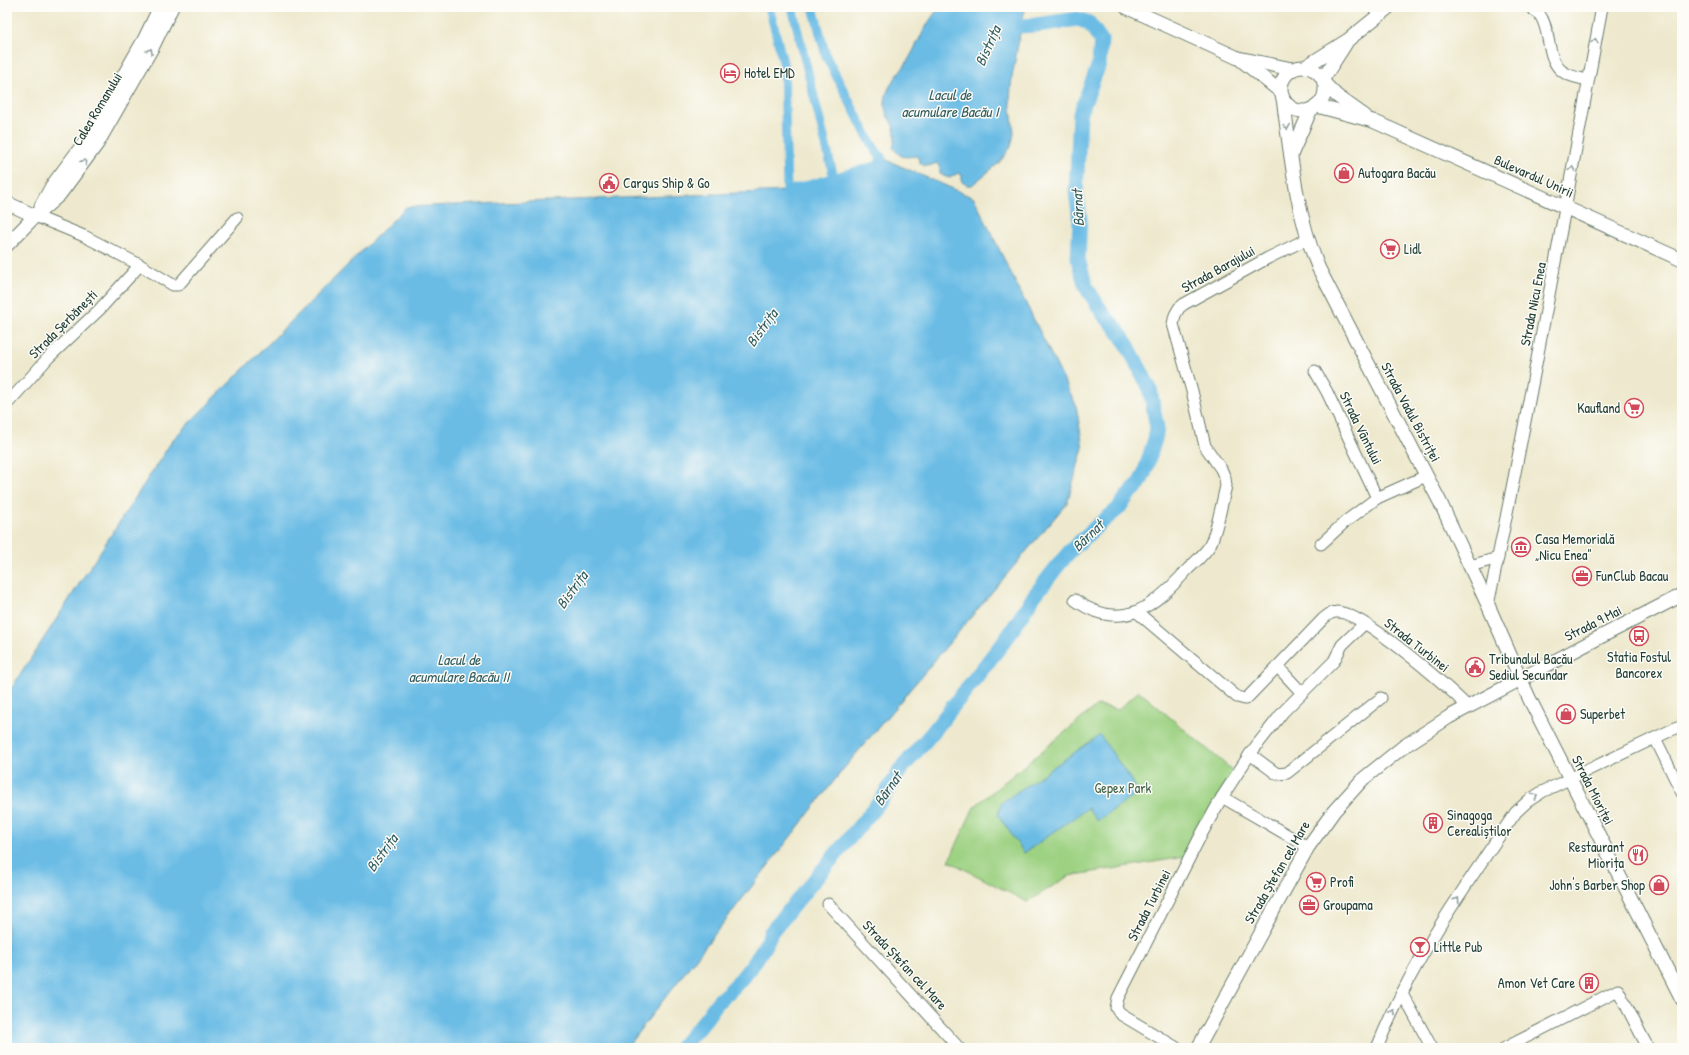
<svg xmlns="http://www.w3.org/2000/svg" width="1689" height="1055" font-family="'Patrick Hand',sans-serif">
<rect width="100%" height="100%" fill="#fdfcf7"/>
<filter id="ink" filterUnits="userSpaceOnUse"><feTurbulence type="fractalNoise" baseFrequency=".025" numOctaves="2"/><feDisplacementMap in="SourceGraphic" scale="8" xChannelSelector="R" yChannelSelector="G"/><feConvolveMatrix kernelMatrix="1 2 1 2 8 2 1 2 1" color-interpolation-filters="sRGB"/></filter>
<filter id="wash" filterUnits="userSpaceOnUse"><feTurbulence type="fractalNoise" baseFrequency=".012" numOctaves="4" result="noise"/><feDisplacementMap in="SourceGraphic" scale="16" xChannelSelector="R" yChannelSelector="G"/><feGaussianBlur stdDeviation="0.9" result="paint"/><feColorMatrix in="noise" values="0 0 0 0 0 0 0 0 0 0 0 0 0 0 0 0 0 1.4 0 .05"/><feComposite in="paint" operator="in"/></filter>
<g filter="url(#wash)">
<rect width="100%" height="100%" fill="#eee9ce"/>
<path fill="#9ed283" stroke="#5e885c" d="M1139,691l100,85 -49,80 -121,20 -42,26 -78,-41 25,-54 124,-102 20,5z"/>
<g fill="#6abce5" stroke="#447c8c">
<path d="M940,7h85l-13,70 -2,22 4,34 -3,14 -12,16 -27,22h-5l-5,-3v-7l-4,-2 -8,5 -7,-2 -3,-3v-6l-3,-4c-11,4 -15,6 -20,-7 -13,1 -16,3 -24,-9 8,-23 -9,-26 -8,-44 0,-15 12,-26 20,-38 13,-20 18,-39 35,-58z"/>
<path d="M882,158l92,40 102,207 7,43 -16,55 -222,264 -219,281h-619v-353l167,-257 232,-231 381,-16 91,-25z"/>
<path d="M1100,735l39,57 -42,29 -9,-13 -64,45 -26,-38 3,-12z"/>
</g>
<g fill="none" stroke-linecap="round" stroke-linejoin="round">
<g stroke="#6abce5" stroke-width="9">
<path d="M769,7l15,59 3,125 91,-26 4,-7 -6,-7 -11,-19 -39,-76 -13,-49"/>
<path d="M792,7l42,171 -1,5"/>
</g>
<path stroke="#6abce5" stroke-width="15" d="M681,1048c8,-11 18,-20 26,-31 5,-6 9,-15 15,-19 17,-14 41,-44 49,-66l111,-133 19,-30 31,-36 77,-98 25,-39 22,-28 14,-17 27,-25 21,-17 11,-15 9,-8 6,-12 11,-35 2,-11 -7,-39 -22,-43 -12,-18 -12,-13 -18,-28 -8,-28 2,-40 -4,-26 4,-79 19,-50 2,-24 -12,-17 -11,-4 -42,6 -36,2"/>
</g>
</g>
<g filter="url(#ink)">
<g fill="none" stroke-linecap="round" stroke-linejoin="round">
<defs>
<g id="minor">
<path d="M1530,7c3,2 7,5 10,8 11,15 6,44 22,56 7,6 18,7 26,9"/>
<path d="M35,216l49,20 56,29 33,20h5l3,-3 56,-64"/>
<path d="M1315,371l12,21 50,106 49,-22"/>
<path d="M7,404l41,-46 51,-48 41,-45"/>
<path d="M1321,544l24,-22 32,-24"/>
<path d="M1470,566l28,-8"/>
<path d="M1075,600c47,34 80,6 112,-30 7,-7 18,-16 23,-25 7,-14 12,-43 16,-59l-1,-8 -4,-9 -16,-23 -13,-55 -19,-67 2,-9 4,-7 5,-4 84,-46 39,-19"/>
<path d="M1488,605c42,-199 77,-398 114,-598"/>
<path d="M1137,612l100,85 8,2 4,-3 74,-77c4,-3 7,-7 13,-7 25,-2 112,75 132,95"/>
<path d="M1278,667l24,26"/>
<path d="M1655,738l27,55"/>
<path d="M1250,754l27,20 10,-1 94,-75"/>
<path d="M1222,797l86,50"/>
<path d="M828,904l131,144"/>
<path d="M1402,993l30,55"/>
<path d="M1177,1048l-57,-34 -4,-6 2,-10 83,-163 21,-38 28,-43 33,-42 51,-51 8,-16 22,-21"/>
<path d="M1377,1048c34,-86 87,-161 139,-236l12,-11 14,-9 140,-67"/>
<path d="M1505,1048l113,-58 30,58"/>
</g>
<g id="major">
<path d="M1126,7l112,51 54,11"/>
<path d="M1241,60l40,32"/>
<path d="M1305,67l43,-27 41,-33"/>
<circle cx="1303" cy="89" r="22"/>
<path d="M1323,79l23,-36"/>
<path d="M1324,83l13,13 28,20"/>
<path d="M1283,98c8,59 13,116 36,171l121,233 48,103 41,93 153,301"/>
<path d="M1317,106l56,15 309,139"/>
<path d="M1291,155l20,-46"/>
<path d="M7,203l28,13"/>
<path d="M41,206l11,-20 36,-48 56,-98 16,-33"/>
<path d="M7,245l28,-29 25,-22 37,-50 56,-98 19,-39"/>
<path d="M1198,1048l110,-201 26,-36 29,-32 40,-32 46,-30 153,-81 80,-41"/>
</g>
</defs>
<use href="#minor" stroke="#67796a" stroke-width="13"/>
<use href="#major" stroke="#67796a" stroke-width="15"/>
<use href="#minor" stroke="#fff" stroke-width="11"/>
<use href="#major" stroke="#fff" stroke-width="13"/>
</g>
<defs><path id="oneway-chevron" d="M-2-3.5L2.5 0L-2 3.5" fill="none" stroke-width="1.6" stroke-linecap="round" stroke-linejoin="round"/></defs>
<g stroke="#8f9e9a">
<use href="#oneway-chevron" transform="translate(1595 41) rotate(-80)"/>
<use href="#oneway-chevron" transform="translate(150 51) rotate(-61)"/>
<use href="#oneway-chevron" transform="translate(1287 127) rotate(82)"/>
<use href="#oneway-chevron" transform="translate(84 162) rotate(-54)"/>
<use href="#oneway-chevron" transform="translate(1572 169) rotate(-80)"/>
<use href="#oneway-chevron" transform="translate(1535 796) rotate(-32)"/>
<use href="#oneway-chevron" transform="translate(1457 900) rotate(-56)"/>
<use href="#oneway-chevron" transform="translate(1393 1012) rotate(-65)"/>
</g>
</g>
<defs>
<symbol id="hotel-ring" viewBox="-11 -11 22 22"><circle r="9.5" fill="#fdfcf7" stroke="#d1495b" stroke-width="1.5"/><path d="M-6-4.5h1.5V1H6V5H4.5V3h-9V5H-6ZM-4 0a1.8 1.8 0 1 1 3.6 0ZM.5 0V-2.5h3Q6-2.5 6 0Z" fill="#d1495b"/></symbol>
<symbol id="shop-ring" viewBox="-11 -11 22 22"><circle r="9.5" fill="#fdfcf7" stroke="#d1495b" stroke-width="1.5"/><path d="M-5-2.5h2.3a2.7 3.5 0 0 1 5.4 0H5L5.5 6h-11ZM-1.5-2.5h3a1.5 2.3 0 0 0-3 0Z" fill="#d1495b"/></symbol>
<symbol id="civic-ring" viewBox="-11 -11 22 22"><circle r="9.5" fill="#fdfcf7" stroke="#d1495b" stroke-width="1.5"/><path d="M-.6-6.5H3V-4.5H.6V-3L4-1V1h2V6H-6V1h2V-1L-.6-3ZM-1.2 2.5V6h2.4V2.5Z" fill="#d1495b"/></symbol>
<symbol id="supermarket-ring" viewBox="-11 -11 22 22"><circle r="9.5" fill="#fdfcf7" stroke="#d1495b" stroke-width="1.5"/><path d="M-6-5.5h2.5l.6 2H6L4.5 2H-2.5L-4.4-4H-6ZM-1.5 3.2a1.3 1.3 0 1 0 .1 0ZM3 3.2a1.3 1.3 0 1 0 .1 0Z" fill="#d1495b"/></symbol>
<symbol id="museum-ring" viewBox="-11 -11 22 22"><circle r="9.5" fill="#fdfcf7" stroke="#d1495b" stroke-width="1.5"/><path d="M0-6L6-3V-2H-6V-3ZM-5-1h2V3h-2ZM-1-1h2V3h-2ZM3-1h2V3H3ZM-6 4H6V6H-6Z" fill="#d1495b"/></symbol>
<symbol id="office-ring" viewBox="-11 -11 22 22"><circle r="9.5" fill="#fdfcf7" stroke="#d1495b" stroke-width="1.5"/><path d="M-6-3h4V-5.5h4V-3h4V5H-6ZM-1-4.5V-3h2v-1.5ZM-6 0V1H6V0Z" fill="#d1495b"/></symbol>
<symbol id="bus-ring" viewBox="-11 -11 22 22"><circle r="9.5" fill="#fdfcf7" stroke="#d1495b" stroke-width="1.5"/><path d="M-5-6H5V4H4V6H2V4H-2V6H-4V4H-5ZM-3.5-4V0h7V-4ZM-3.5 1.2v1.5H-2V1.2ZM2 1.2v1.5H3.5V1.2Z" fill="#d1495b"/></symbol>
<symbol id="building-ring" viewBox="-11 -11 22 22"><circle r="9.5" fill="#fdfcf7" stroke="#d1495b" stroke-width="1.5"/><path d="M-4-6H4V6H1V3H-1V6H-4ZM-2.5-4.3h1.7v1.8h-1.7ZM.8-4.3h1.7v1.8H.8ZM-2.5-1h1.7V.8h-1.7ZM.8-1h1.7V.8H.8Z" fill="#d1495b"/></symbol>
<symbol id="restaurant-ring" viewBox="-11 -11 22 22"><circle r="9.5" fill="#fdfcf7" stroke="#d1495b" stroke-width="1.5"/><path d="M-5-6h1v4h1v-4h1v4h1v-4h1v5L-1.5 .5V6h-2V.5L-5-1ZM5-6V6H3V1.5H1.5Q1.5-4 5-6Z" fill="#d1495b"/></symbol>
<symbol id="bar-ring" viewBox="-11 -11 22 22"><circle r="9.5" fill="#fdfcf7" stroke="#d1495b" stroke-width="1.5"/><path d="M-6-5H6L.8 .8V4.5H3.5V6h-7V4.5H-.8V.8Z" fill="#d1495b"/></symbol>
</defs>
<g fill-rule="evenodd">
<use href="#hotel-ring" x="719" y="62" width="22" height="22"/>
<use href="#shop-ring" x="1333" y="162" width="22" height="22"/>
<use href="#civic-ring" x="598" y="172" width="22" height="22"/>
<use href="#supermarket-ring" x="1379" y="238" width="22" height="22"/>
<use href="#supermarket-ring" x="1623" y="397" width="22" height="22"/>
<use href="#museum-ring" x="1510" y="536" width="22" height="22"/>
<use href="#office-ring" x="1571" y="565" width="22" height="22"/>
<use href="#bus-ring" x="1628" y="625" width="22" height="22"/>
<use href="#civic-ring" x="1464" y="656" width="22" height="22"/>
<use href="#shop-ring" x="1555" y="703" width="22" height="22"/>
<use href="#building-ring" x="1422" y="812" width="22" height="22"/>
<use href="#restaurant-ring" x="1627" y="844" width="22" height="22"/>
<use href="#supermarket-ring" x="1305" y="871" width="22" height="22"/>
<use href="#shop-ring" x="1648" y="874" width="22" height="22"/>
<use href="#office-ring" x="1298" y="894" width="22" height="22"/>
<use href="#bar-ring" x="1409" y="936" width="22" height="22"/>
<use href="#building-ring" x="1578" y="972" width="22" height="22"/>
</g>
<g text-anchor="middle" stroke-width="3" stroke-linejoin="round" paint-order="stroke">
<g font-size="14" fill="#1f3d34" stroke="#fdfcf7" text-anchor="start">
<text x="744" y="78">Hotel EMD</text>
<text x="1358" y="178">Autogara Bacău</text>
<text x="623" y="188">Cargus Ship &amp; Go</text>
<text x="1404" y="254">Lidl</text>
<text x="1620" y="413" text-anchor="end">Kaufland</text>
<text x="1535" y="544">Casa Memorială<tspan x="1535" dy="16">„Nicu Enea"</tspan></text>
<text x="1596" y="581">FunClub Bacau</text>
<text x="1639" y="662" text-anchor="middle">Statia Fostul<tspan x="1639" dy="16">Bancorex</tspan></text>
<text x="1489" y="664">Tribunalul Bacău<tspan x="1489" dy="16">Sediul Secundar</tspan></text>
<text x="1580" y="719">Superbet</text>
<text x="1447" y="820">Sinagoga<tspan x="1447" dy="16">Cerealiștilor</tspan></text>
<text x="1624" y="852" text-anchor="end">Restaurant<tspan x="1624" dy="16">Miorița</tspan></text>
<text x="1330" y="887">Profi</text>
<text x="1645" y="890" text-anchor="end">John's Barber Shop</text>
<text x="1323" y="910">Groupama</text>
<text x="1434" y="952">Little Pub</text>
<text x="1575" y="988" text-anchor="end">Amon Vet Care</text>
</g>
<g font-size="14" fill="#1f3d34" stroke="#fdfcf7">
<text transform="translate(97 109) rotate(-59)" y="5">Calea Romanului</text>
<text transform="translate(1534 176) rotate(24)" y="5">Bulevardul Unirii</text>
<text transform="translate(1218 269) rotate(-29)" y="5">Strada Barajului</text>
<text transform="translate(1533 304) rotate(-79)" y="5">Strada Nicu Enea</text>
<text transform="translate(63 324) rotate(-45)" y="5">Strada Șerbănești</text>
<text transform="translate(1411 412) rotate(62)" y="5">Strada Vadul Bistriței</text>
<text transform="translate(1361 428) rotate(64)" y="5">Strada Vântului</text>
<text transform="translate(1593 623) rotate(-27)" y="5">Strada 9 Mai</text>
<text transform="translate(1417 645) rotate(38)" y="5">Strada Turbinei</text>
<text transform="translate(1593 790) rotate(63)" y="5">Strada Mioriței</text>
<text transform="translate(1277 872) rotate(-60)" y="5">Strada Ștefan cel Mare</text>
<text transform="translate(1149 905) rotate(-63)" y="5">Strada Turbinei</text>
<text transform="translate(905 965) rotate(47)" y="5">Strada Ștefan cel Mare</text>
</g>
<g font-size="14" fill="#3f6248" stroke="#fdfcf7">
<text x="1123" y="793">Gepex Park</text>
</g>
<g font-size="15" font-style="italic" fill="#325d60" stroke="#fdfcf7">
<text transform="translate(988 46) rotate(-66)" y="5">Bistrița</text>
<text x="950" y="100">Lacul de<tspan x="950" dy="17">acumulare Bacău I</tspan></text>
<text transform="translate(1078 208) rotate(-93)" y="5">Bârnat</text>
<text transform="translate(762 328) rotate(-54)" y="5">Bistrița</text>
<text transform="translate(1088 536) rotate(-44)" y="5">Bârnat</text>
<text transform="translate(572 590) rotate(-54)" y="5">Bistrița</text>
<text x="459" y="665">Lacul de<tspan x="459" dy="17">acumulare Bacău II</tspan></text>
<text transform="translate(888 789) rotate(-55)" y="5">Bârnat</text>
<text transform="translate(382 853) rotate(-54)" y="5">Bistrița</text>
</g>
</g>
<rect width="1689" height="1055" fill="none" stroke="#fdfcf7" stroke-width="24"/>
</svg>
